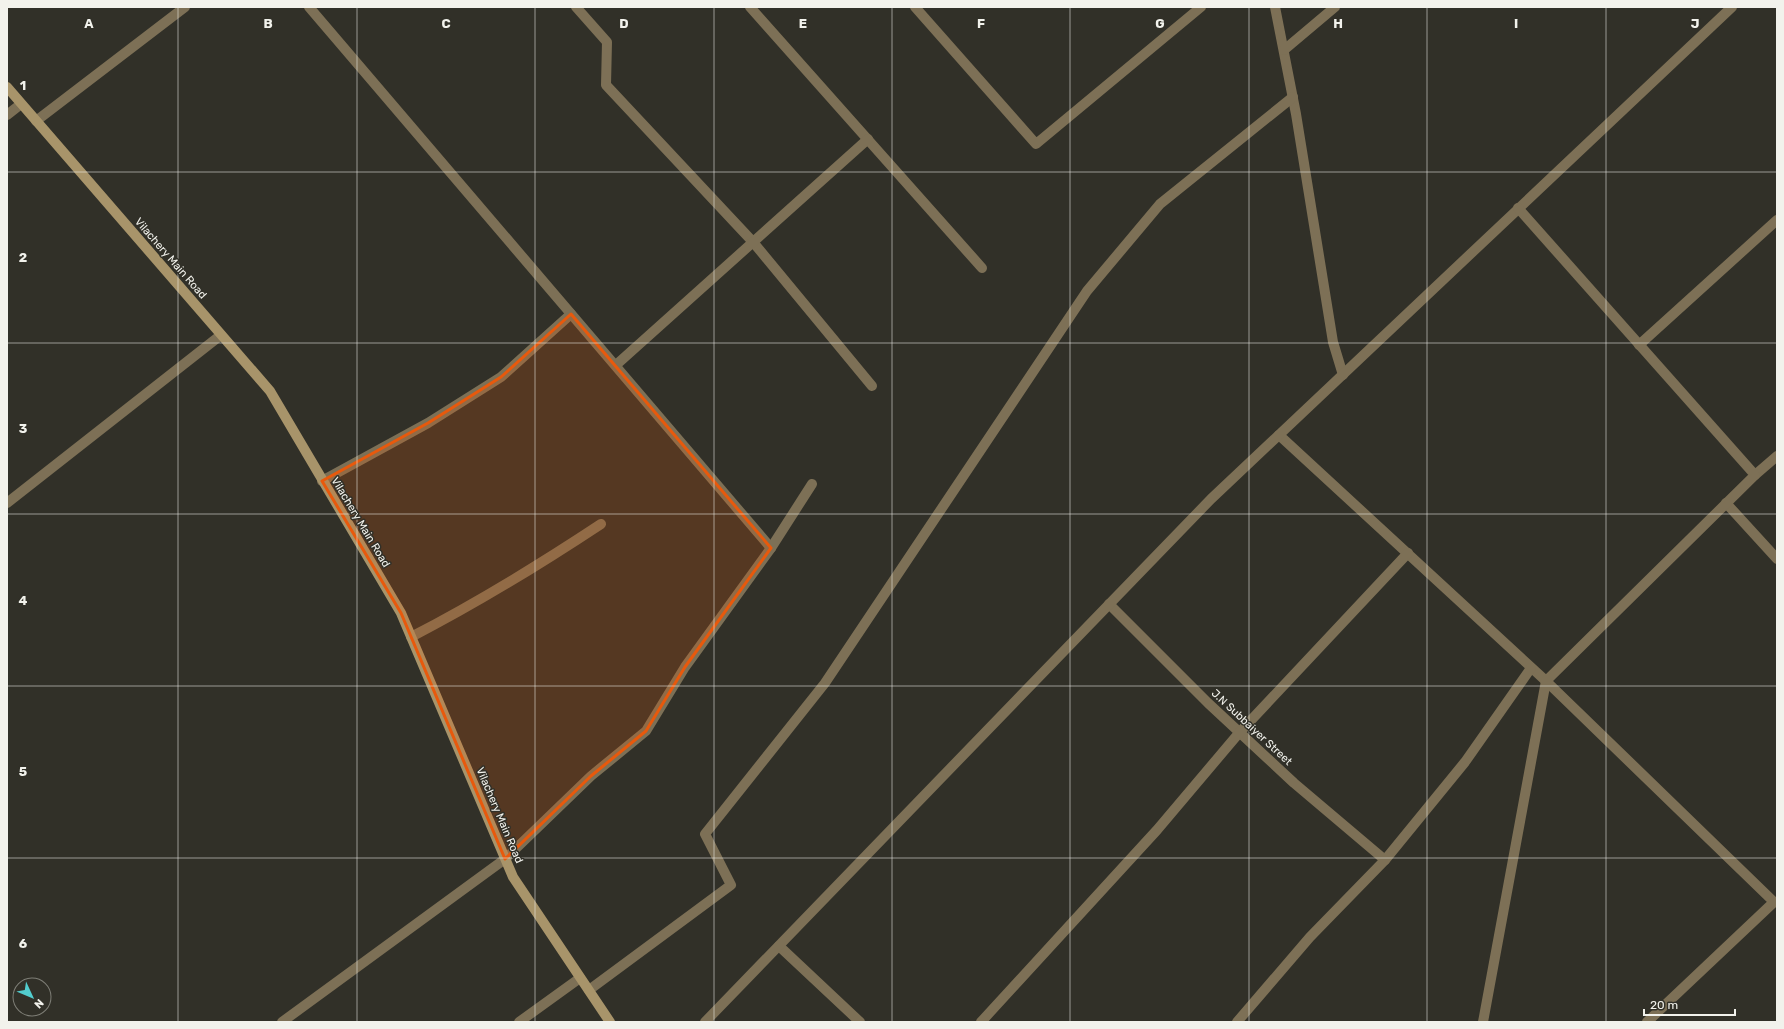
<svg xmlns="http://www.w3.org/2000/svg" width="1784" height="1029" font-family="Rubik,sans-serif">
<rect width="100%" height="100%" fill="#313028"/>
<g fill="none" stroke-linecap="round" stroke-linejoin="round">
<g stroke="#7d7056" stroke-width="10">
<path d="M309,7l462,541"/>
<path d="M576,7l31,35 -1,43 147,157 119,144"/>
<path d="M750,7l232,261"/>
<path d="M915,7l121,137 165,-137"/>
<path d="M1275,7l21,107 37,228 10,33"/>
<path d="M1284,50l51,-43"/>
<path d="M7,115l14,-11"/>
<path d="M36,121l149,-114"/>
<path d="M1639,345l138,-125"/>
<path d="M616,365l252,-226"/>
<path d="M1279,435l267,246 228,221 -127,120"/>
<path d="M1755,475l22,-19"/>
<path d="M322,481l106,-58 73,-46 70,-63"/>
<path d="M7,503l214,-168"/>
<path d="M1726,503l51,56"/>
<path d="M1109,604l99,99 86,80 91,77"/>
<path d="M411,637c66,-34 128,-72 190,-113"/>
<path d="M779,946l81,76"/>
<path d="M589,990l142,-105 -26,-51 120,-151 262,-392 73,-87 133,-107"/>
<path d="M282,1022l223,-163 86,-83 55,-45 39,-64 86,-119 41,-64"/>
<path d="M519,1022l61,-44"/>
<path d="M705,1022l506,-523 521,-492"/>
<path d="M981,1022l176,-192 82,-97 169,-180"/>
<path d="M1237,1022l73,-85 75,-77 80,-98 66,-94"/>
<path d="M1483,1022l63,-341 209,-206 -237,-267"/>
</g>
<path stroke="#a8946a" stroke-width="10" d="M7,87l263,304 131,222 112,264 97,145"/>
</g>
<path fill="#e8590c" fill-opacity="0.2" stroke="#e8590c" stroke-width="3" stroke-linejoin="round" d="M571,314l200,234 -86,119 -39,64 -55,45 -86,83 -104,-246 -79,-132 106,-58 73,-46z"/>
<path fill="none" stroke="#f2f2ec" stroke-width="1" stroke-opacity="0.55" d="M178,7v1015M357,7v1015M535,7v1015M714,7v1015M892,7v1015M1070,7v1015M1249,7v1015M1427,7v1015M1606,7v1015M7,172h1770M7,343h1770M7,514h1770M7,686h1770M7,858h1770"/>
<g text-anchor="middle" stroke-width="3" stroke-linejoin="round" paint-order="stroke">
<g font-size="11" fill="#f2f2ec" stroke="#313028">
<text transform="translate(171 258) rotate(49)" y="4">Vilachery Main Road</text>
<text transform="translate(361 522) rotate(59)" y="4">Vilachery Main Road</text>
<text transform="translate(1252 727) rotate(43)" y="4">J.N Subbaiyer Street</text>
<text transform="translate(500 815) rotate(67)" y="4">Vilachery Main Road</text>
</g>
</g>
<g font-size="13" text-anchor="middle" font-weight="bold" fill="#f2f2ec" stroke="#313028" stroke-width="3" stroke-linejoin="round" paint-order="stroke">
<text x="89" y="28">A</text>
<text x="268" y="28">B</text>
<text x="446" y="28">C</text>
<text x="624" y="28">D</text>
<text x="803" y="28">E</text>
<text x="981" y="28">F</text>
<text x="1160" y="28">G</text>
<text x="1338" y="28">H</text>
<text x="1516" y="28">I</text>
<text x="1695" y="28">J</text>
<text x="23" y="90">1</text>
<text x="23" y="262">2</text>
<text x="23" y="433">3</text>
<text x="23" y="605">4</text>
<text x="23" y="776">5</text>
<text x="23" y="948">6</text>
</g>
<rect width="1784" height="1029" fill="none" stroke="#f2f2ec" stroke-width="16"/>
<g transform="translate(32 997) rotate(134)"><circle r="19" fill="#313028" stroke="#7e7e76"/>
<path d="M0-3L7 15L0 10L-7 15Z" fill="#52cdce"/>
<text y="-6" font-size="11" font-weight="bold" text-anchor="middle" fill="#f2f2ec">N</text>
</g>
<path d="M1644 1009v6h91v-6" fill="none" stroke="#f2f2ec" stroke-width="2"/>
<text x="1650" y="1009" font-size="12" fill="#f2f2ec" stroke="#313028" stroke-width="3" paint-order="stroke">20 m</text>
</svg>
